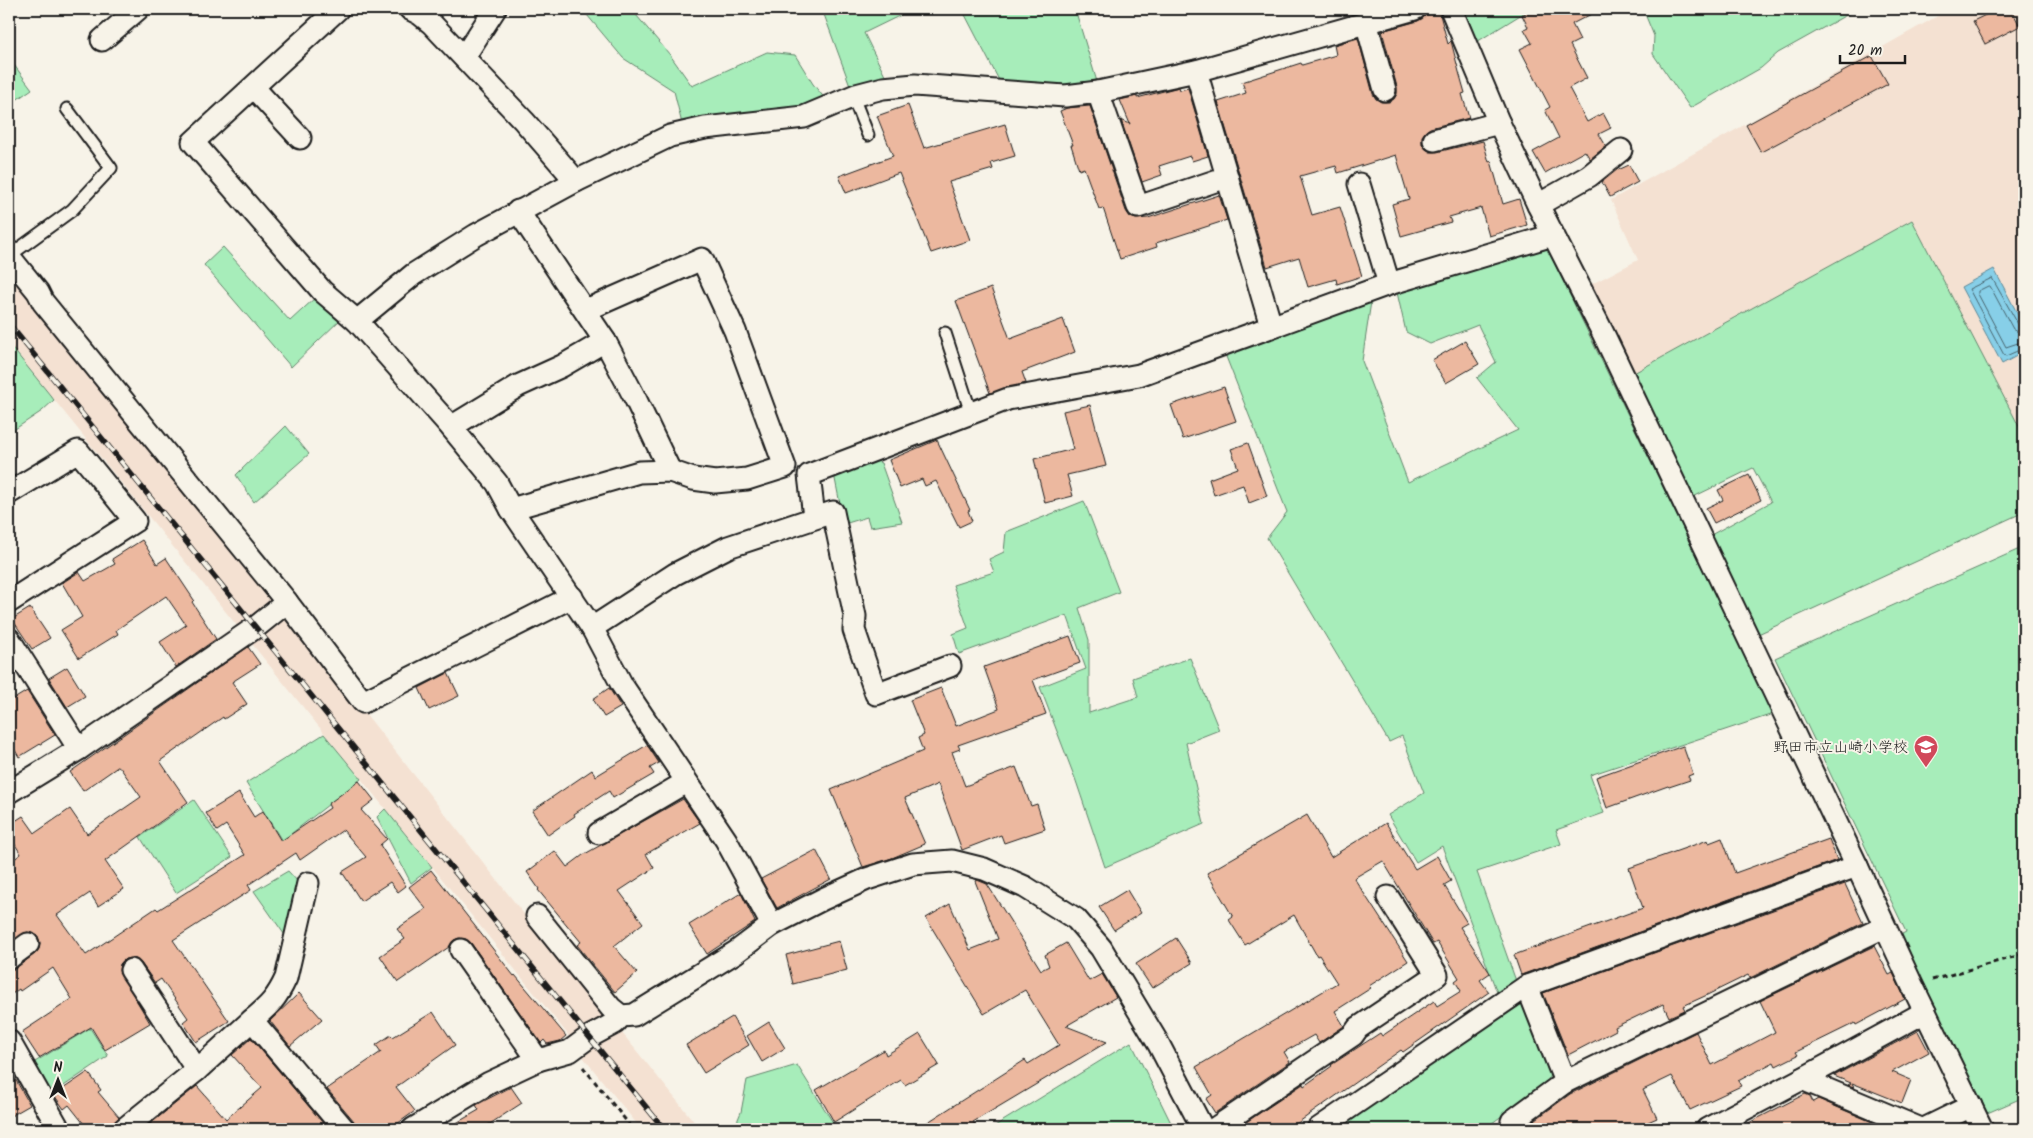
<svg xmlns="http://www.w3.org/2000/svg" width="2033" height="1138" font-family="Kalam,'Klee One',sans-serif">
<rect width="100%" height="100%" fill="#f7f3e8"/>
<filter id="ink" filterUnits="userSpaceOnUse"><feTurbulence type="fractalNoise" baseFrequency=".02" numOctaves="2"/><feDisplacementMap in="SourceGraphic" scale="10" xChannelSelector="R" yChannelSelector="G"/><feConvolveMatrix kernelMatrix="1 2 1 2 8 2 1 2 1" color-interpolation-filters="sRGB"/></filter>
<g filter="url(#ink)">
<g fill="#f4e1d2">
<path d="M1950,9h74v427l-112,-215 -280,153 -44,-88 50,-26 -27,-60z"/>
<path d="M9,267l267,330 -34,35 -233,-288z"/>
<path d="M281,612l77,92 173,219 82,97 -40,21 -325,-402z"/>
<path d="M618,1028l82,101h-59l-62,-77z"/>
</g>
<g fill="#a7edba" stroke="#62846b">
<path d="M582,9h49l39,46 22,31 75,-34 28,3 18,29 13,16 -28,11 -116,13 -8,-33 -51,-33z"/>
<path d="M822,9h76l3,6 -37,18 23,47 -36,8z"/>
<path d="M962,9h113l23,76 -11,1 -86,-2z"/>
<path d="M1461,9h69l-55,34z"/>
<path d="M1643,9h214l-79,44 -17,15 -71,40 -37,-54 1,-18z"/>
<path d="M14,65l18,24 -23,16v-32z"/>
<path d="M1912,220l112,216v76l-268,123 -47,-99 62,-34 -18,-34 -62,30 -59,-124z"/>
<path d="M1538,245l10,5 225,464 -183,61 14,38 -48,17 5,14 -84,28 39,109 -18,14 -56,-149 -26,16 -28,-47 36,-22 -22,-57 -13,6 -122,-204 20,-26 -64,-163 149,-54 -10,66 46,121 110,-52 -41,-52 19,-16 -18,-37 -48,19 -24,-12 -10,-44z"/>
<path d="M223,247l67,74 26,-24 26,21 -51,49 -87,-102z"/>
<path d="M9,344l45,56 -12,11 -33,22z"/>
<path d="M286,426l23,28 -55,48 -18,-27z"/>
<path d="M873,459l8,4 21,59 -32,5 -3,-10 -23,7 -10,-50z"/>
<path d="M1084,501l35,91 -40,16 10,32v73l49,-16 -5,-19 57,-20 29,72 -33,13 18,81 -99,43 -29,-86 -36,-94 46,-18 -19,-54 -108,39 -6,-20 15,-6 -15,-43 41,-13 -5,-13 15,-7 2,-20z"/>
<path d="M2024,547v550l-39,17 -85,-179 6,-3 -131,-274z"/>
<path d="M324,734l37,45 -79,62 -36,-58z"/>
<path d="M194,800l38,57 -56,36 -36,-56z"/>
<path d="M385,809l47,58 -21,16 -34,-66z"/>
<path d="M288,871l10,11 -9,59 -35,-50z"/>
<path d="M1515,1003l9,2 26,68 -2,9 -64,47h-151z"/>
<path d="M90,1028l18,28 -59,40 -19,-31z"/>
<path d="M1131,1042l43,87h-184z"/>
<path d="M797,1065l40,64h-103l7,-17 6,-32z"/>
</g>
<path fill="#87cfe8" stroke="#5c8796" d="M1994,269l30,57v26l-22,12 -41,-77z"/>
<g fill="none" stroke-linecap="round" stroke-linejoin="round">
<g stroke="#47646e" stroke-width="1">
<path d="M2024,327l-6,-3 -26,-46 -23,11 35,66 2,1 18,-8"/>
<path d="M2024,334l-6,-2 -5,-3 -23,-43h-2l-10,5v3l28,53 18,-6"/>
</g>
</g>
<g fill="#ecb89f" stroke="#1c1c1c">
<path d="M1533,9h68l-29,15 8,16 -10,5 17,33 -18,10 18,34 16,-9 8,15 -12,6 7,12 -16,13 -5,-8 -40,22 -12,-21 26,-14 -14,-28 5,-3 -30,-58 12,-6 -8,-14 4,-2 -6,-12z"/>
<path d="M1998,9h13l9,17 -35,18 -12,-23z"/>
<path d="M1439,11l9,33 3,-3 8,31 6,21 -3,1 7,24 -39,10 -4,3 -4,5v8l3,4 5,4h7l46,-11 6,21 2,-1 12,43 16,-5 8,26 -38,11 -8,-28 -32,9 2,5 -50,14 -9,-32 17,-5 -13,-44 -58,18 -2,-7 -36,10 12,39 28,-8 22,69 -25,8 -1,-5 -28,8 -9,-30 -32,10 -49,-165 28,-9 -4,-11 59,-19 1,2 34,-10 -2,-10 24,-7 15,56 3,5 5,3h8l5,-3 3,-5v-7l-15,-56 36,-10 8,-6z"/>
<path d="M1872,56l16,28 -127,68 -15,-27z"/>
<path d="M1179,87l1,3 8,-2 20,68 -16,5 -2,-5 -31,10 3,9 -20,7 -21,-62 9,4 -10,-24 17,-4v2z"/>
<path d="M908,105l16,43 81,-24 10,32 -24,7 2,6 -44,13 21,58 -39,13 -32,-80 -53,20 -7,-17 54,-20 -16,-40z"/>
<path d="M1090,106l36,105 4,6 6,2 12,-1 71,-23 8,25 -71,23 1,4 -37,12 -17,-51 -4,1 -15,-41 -5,2 -8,-25h2l-13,-34 7,-3z"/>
<path d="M1629,165l9,17 -28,15 -8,-15 16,-13v1z"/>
<path d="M991,288l19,51 53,-20 12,33 -53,20 4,11 -36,10 -34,-92z"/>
<path d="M1465,341l14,23 -33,19 -14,-23z"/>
<path d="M1224,387l12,34 -53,18 -12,-34z"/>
<path d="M1090,405l16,61 -39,9 6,21 -28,7 -11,-44 39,-10 -10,-38z"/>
<path d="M937,440l33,70 -2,1 4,10 -13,6 -23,-46 -11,5 -3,-7 -22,9 -11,-28z"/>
<path d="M1248,443l19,53 -18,7 -6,-18 -29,10 -5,-16 29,-11 -7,-19z"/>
<path d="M1749,475l12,25 -47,23 -8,-15 17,-8 -5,-10z"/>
<path d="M142,540l15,24 9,-6 28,42 -2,2 24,37 -40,28 -16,-25 26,-17 -20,-29 -50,34 2,4 -39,24 -18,-28 21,-13 -20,-34 17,-11 6,9 30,-17 -3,-5z"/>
<path d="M30,608l20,30 -18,11 -20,-30z"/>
<path d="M1070,636l10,27 -47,17 13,34 -88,31 2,4 -8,3 13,34 51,-19 15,39 6,-2 8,25 -41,14 -3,-8 -39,15 -24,-66 -33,14 20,46 -33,14 -29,9 -32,-77 92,-39 -5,-13 6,-3 -14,-35 31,-12 15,38 43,-17 -15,-42z"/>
<path d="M248,647l12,17 -28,18 15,22 -23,15 -1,-2 -63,44 28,41 -83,59 19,28 -26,17 -8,-13 -33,22 29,40 70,-47 2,2 87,-55 -19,-30 -9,6 -11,-18 33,-20 15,24 9,-6 18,30 49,-33 -2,-4 31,-23 15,19 -13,10 26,29 -7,6 26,41 -8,6 -8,-10 -29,19 -19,-29 24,-15 -23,-27 -43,30 -4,-7 -48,32 3,5 -78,50 56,81 -33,21 -13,-20 5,-4 -27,-39 -6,4 -14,-20 -5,-4 -6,-1 -5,1 -5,5 -1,7 31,52 -45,27 -14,-23 -52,31 -17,-26 50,-33 -19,-31 -33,23 -1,-2 -10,7v-26l7,-2 19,-14 4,-5 1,-6 -2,-7 -5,-3 -6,-1 -18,11v-80l12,-9 -12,-19v-10l14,-9 12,17 35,-24 17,25 54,-37 -22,-31 -36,25 -13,-19z"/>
<path d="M67,667l18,29 -18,11 -18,-29z"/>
<path d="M448,673l11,23 -30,14 -10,-22z"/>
<path d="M609,688l12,19 -17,10 -11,-18z"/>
<path d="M27,691l28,44 -36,22 -10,-17v-38z"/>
<path d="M647,745l12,18 -9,5 4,6 -41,24 -4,-7 -35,23 1,2 -27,19 -16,-24 60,-41 4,6z"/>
<path d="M1683,746l10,28 -5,2 2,4 -21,7 -1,-1 -61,22 -11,-31z"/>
<path d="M683,799l17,24 -54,31 8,14 -35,23 24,32 -29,23 23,27 -22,19 -38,-47 4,-3 -43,-52 1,-1 -12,-17 28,-21 12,16 16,-12z"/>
<path d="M1307,815l24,42 55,-34 29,46 22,-13 14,25 -7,4 23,38 -7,4 30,46 -10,7 9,12 -86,60 -2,-2 -112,79h-53l67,-45 1,2 28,-20 -1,-1 49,-32 2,3 52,-35 3,5 24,-15 -6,-10 4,-3 -22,-36 -4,2 -50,-83 -29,17 54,83 -39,25 2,2 -36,23 9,15 -25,17 -5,-8 -30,17 6,10 -75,51 -9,-14 6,-4 -16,-28 141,-84 -18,-28 -2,1 -23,-41 -49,30 -16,-25 4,-3 -26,-44z"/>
<path d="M1722,838l13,35 94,-34 8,21 -316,115 -7,-20 129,-47 -14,-40 79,-28 1,3z"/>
<path d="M816,850l15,29 -54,29 -16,-29z"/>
<path d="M431,870l83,106 1,-1 51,61 -6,5 -13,3 -3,-4 -3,3 -70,-100 -5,-4 -7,-1 -5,2 -5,7 -51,35 -18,-26 25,-17 -8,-10 29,-20 -17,-22z"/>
<path d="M977,880l10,4 54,86 8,-4 -4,-11 21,-12 23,38 13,-7 14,23 -50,29 41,16 -134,80 5,7h-61l108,-69 3,4 31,-19 -34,-55 -41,24 -58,-96 24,-14 20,46 28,-11 -23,-58z"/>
<path d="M1845,884l18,39 -113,55 -2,-3 -43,21 -22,10 2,4 -16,7 -6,-13 -48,23 1,3 -48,25 -25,-62z"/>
<path d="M1127,890l14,23 -27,17 -15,-23z"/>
<path d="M741,893l14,29 -48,32 -18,-29z"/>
<path d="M1176,938l16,25 -40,25 -16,-24z"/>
<path d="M839,941l8,29 -54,14 -7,-29z"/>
<path d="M1874,946l15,29 4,-2 12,26 -49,26 -1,-2 -59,29 2,3 -22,11 -2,-4 -36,19 3,5 -51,24 -18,-34 -29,14 14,28 -9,4 4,7h-123l-1,-4 42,-31 126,-62 16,33 63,-33 -15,-31z"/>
<path d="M299,993l23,26 -32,27 -20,-25z"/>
<path d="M433,1012l22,33 -59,42 19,24 -25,18h-34l-2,-8 -27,-32 54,-37 -5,-7 15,-10 2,2z"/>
<path d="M732,1017l17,28 -45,28 -18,-28z"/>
<path d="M769,1022l16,26 -23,14 -15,-26z"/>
<path d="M1918,1031l11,21 -37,20 19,8 -9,23 -50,-20 2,4 -6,-2 3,-2 -17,-7z"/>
<path d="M920,1034l19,31 -34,20 -4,-5 -67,42 -18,-32 68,-40 2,5z"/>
<path d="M251,1038l77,91h-184l53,-43 29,33 36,-31 -30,-33z"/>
<path d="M9,1068l21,37 -21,12z"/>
<path d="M88,1072l13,18 -3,2 21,25 -6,7 -1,5h-24l-19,-24 -5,4 -10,-14z"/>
<path d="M511,1087l11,16 -40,26h-36l33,-19 -3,-5z"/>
<path d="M1805,1094l5,2 3,6 5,-3 54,23 3,7h-138z"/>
</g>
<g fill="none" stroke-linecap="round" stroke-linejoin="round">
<defs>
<g id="service">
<path d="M853,97l15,38"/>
<path d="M9,256l63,-46 39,-42 -44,-59"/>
<path d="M945,333l26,80"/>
</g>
<g id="minor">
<path d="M338,9l-145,133 129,149 35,30"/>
<path d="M410,9l10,5 11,9 93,98 52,60"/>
<path d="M1451,9l48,114 39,82 65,128 254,533 55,119 70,144"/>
<path d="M1366,22l19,68"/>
<path d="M102,40l36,-31"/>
<path d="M464,57l31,-48"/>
<path d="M1196,71l75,255"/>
<path d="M254,88l46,50"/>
<path d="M1098,92l40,115 89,-30"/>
<path d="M1434,140l65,-17"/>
<path d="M1359,184l30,100"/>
<path d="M1538,205l51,-29 32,-26"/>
<path d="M518,211l87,130 31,59 34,71"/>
<path d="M9,256l29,36 5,10 244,300 76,100 209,-105"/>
<path d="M451,427l67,-41 44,-20 43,-25"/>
<path d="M9,493l69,-42 57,70 -126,81"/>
<path d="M511,509l128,-37 31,-1 23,8 22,3 32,-3 38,-12 -50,-136 -33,-72 -116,51"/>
<path d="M814,517l-5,-42 199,-76 131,-24 250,-91 164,-49"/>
<path d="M592,628l83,-54 53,-27 105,-35 22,104 -1,14 22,64 74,-28"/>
<path d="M9,639l70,110"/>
<path d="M9,792l70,-43 177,-122 31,-25"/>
<path d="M599,833l87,-51"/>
<path d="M537,916l74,92 10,8 13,-1 102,-63 36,-27 51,-26 44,-20 46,-15 39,-3 32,8 41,18 51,32 25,29 57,95 45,86"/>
<path d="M772,925l-46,-85 -104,-155 -30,-57 -81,-119 -14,-26 -46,-56 -94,-106 57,-47 62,-39 100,-54 94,-45 35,-8 99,-11 52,-22 27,-7 32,-3 150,11 33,-4 98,-21 219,-62"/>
<path d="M461,950l77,110"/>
<path d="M9,958l19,-14"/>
<path d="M131,970l66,100"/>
<path d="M1527,986l38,96 319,-155"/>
<path d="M252,1020c17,-14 25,-22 34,-42l22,-95"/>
<path d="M9,1041l50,88"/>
<path d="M1802,1079l123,-67"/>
<path d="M124,1129l73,-59 55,-50 92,109"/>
<path d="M413,1129l76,-46 49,-23 32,-9 19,-14 26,-14 6,-7"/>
<path d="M1214,1129l139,-94 5,-7 79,-53 -49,-78"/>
<path d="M1318,1129l209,-143 330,-120"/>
<path d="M1517,1129l-5,-8 53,-39"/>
<path d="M1707,1129l95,-50 119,50"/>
<path d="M1924,1129l47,-23"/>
</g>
</defs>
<use href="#service" stroke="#1c1c1c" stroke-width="15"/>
<use href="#minor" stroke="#1c1c1c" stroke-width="25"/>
<g stroke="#1c1c1c" stroke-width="3" stroke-dasharray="5 4" stroke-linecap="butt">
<path d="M1932,980l92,-26"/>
<path d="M583,1067l45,56 3,6"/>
</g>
<use href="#service" stroke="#f7f3e8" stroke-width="11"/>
<use href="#minor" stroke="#f7f3e8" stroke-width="21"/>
<defs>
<path id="rail" d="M9,324l655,805"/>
</defs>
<use href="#rail" stroke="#1c1c1c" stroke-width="5.5"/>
<use href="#rail" stroke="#f7f3e8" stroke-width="4" stroke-dasharray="11" stroke-linecap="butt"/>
</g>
</g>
<defs>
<symbol id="school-pin" viewBox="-11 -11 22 30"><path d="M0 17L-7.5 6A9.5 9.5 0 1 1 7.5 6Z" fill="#d1495b" stroke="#f7f3e8"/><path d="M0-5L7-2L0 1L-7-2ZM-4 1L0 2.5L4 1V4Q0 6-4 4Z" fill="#fff"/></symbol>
</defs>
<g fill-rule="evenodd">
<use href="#school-pin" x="1912" y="733" width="28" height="38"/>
</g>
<g text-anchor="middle" stroke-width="4" stroke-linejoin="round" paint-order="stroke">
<g font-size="15" fill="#1c1c1c" stroke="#f7f3e8" text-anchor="end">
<text x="1908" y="752">野田市立山崎小学校</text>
</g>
</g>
<rect width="2033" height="1138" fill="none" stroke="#f7f3e8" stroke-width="30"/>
<rect x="15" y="15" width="2003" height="1108" fill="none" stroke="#1c1c1c" stroke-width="2" filter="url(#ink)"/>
<g transform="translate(58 1080)" stroke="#f7f3e8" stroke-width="4" paint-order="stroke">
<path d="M0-4L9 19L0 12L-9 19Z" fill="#1c1c1c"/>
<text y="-8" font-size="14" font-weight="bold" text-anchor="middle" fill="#1c1c1c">N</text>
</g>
<path d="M1840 55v8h65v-8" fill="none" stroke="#1c1c1c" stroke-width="2.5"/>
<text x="1848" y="55" font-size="15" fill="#1c1c1c" stroke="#f7f3e8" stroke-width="4" paint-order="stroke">20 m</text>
</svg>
